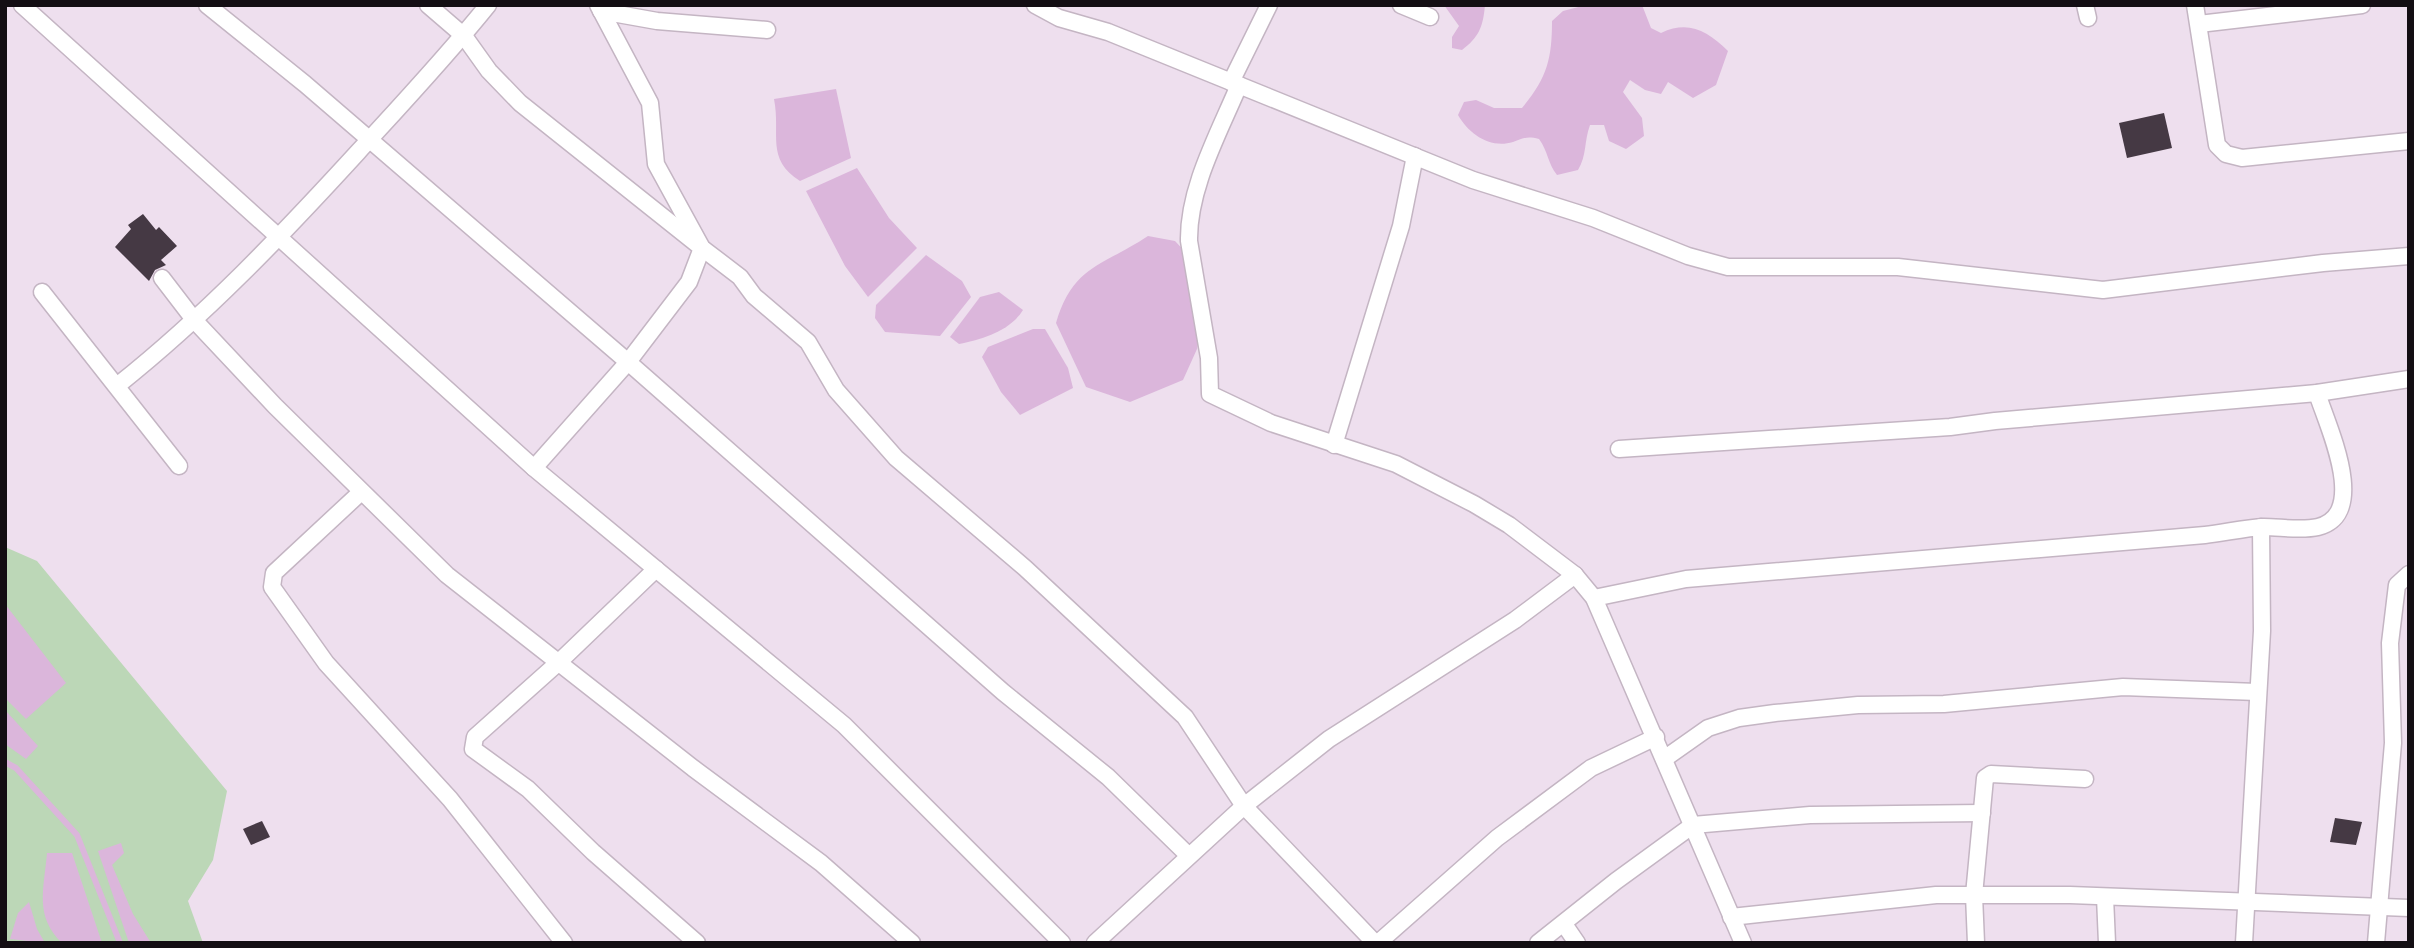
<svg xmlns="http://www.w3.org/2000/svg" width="2414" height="948" font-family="Commissioner,sans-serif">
<rect width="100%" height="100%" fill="#eedfee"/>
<path fill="#bcd7b7" d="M5,547l32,14 190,230 -14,69 -25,41 15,42h-198z"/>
<g fill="#dbb6db">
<path d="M1444,5h41c-2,22 -6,32 -23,45l-10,-2v-11l7,-11z"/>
<path d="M1586,5h56l9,23 10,5c28,-13 46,-2 67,18l-12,34 -23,13 -25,-16 -7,12 -16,-4 -15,-10 -7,12 19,26 2,18 -18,13 -17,-8 -5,-16h-14c-6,16 -3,30 -12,45l-21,5c-9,-11 -9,-24 -18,-36 -12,-3 -15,-1 -26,3 -23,7 -44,-8 -55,-27l6,-13 12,-2 18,8h28c25,-30 30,-49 30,-87l11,-10z"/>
<path d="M836,89l15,69 -51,23c-35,-22 -19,-47 -26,-82z"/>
<path d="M857,168l32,50 28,30 -49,49 -23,-31 -39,-75z"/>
<path d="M1148,236l27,5 17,18 11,52 -6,38 -14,31 -53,22 -44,-15 -30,-64c17,-58 47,-57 92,-87z"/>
<path d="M926,255l36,26 9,16 -31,39 -55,-4 -10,-14 1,-13z"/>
<path d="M999,292l24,18c-13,21 -40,29 -64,34l-9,-7 30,-40z"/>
<path d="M1033,329h12l23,39 5,20 -53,27 -19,-23 -19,-35 6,-10z"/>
<path d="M5,604l61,79 -40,36 -21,-21z"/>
<path d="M5,710l33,36 -12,13 -21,-15z"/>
<path d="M121,843l3,10 -12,12 21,49 18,29h-22l-31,-92z"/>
<path d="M47,853h25l30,90h-40c-28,-27 -18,-54 -15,-90z"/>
<path d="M29,902l8,27 8,14 -35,-4 8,-26z"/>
</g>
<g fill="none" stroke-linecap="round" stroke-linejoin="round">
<path stroke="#dbb6db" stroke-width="6" d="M5,762l11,6 61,67 43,108"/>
</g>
<g fill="#453944">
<path d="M2164,113l8,35 -45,10 -8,-35z"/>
<path d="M143,214l13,16 3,-3 18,19 -16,14 5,5 -11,5 -6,11 -34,-34 16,-18 -3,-4z"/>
<path d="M2335,818l27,4 -6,23 -26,-3z"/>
<path d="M262,821l8,16 -19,8 -8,-16z"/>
</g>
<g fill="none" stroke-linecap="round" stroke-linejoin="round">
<defs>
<g id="minor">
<path d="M22,5l512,463 310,257 218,218"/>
<path d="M207,5l98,79 323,278 375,330 105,85 80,78"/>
<path d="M428,5l36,31 25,35 31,32 182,145 -13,34 -61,80 -94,106"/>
<path d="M598,5l52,98 6,61 46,84 38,29 14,19 54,46 28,48 60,68 129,110 160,149 59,89 131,137"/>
<path d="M1035,5l24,13 49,14 365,148 120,38 95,38 40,11h170l205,23 220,-27 86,-7"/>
<path d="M1401,5l29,12"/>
<path d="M2085,5l3,13"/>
<path d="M2195,5l22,140 9,9 16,4 167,-17"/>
<path d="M601,11l56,10 110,9"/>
<path d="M2199,24l163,-19"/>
<path d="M1231,82l38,-77"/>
<path d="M1239,85c-20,48 -51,103 -50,156l20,117 1,36 61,29 125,41 78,40 35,21 66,50 19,23 149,345"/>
<path d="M162,278l33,43 80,85 172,169 246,193 128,95 91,80"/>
<path d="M42,292l137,174"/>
<path d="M118,385c88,-70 164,-150 240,-233 44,-48 89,-96 130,-147"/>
<path d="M1334,445l67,-219 14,-70"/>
<path d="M1619,449l331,-22 45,-6 322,-28 92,-14"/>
<path d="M360,493l-86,80 -2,14 54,76 124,136 114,144"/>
<path d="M656,569l-97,93 -84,75 -2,12 55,40 65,63 104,91"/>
<path d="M1594,598l92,-19 519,-44c19,-2 39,-7 59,-8 16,0 37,4 54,0 52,-13 9,-102 -1,-134"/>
<path d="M1664,759l44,-31 31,-10 36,-5 83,-8 86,-1 179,-17 134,5"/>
<path d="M2105,897l2,46"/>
<path d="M1731,917l205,-22h134l339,13"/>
<path d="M1564,924l13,19"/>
<path d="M1095,943l149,-137 85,-67 186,-119 60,-45"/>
<path d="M1378,943l119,-105 94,-70 65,-31"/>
<path d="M1538,943l78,-62 77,-56 117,-10 172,-2"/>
<path d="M1976,943l-2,-48 11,-117 6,-4 94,5"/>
<path d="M2244,943l18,-312 -1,-104"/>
<path d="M2376,943l17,-200 -3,-100 7,-58 12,-11"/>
</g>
</defs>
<use href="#minor" stroke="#c4b5c3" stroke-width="19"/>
<use href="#minor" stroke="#fff" stroke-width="16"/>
</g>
<rect width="2414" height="948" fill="none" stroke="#130e13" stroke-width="14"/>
</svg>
